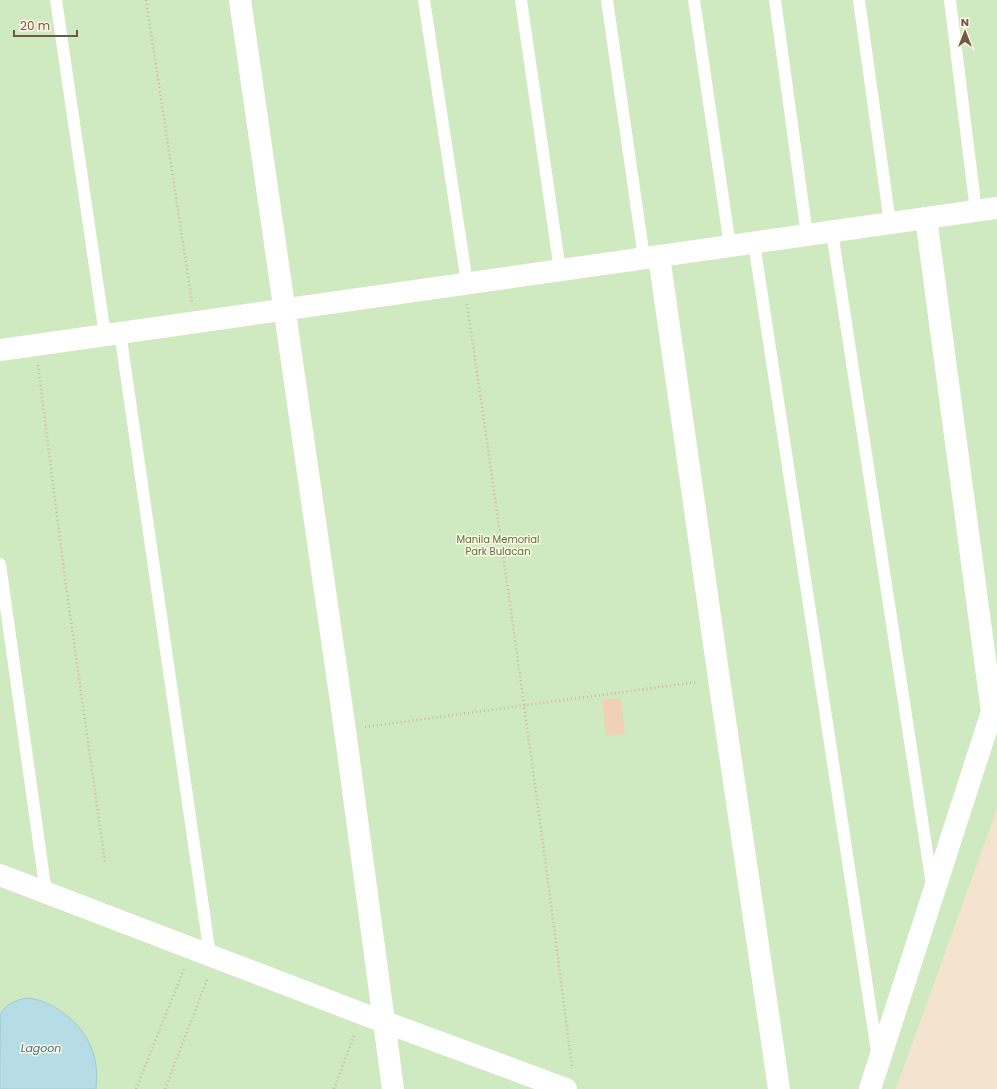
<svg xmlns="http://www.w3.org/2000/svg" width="997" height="1089" font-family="Poppins,sans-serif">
<rect width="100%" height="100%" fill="#fcf2e0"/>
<path fill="#f3e3cf" d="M997,809v280h-101z"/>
<path fill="#cfe9c0" d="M0,0h997v809l-101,280h-896z"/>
<path fill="#b6dde5" stroke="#9cccd6" d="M27,998c12,1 21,5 32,12 28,18 41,45 37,79h-96c0,-11 0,-70 1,-76 6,-10 15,-13 26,-15z"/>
<path fill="#f1d0b8" d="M621,698l4,36 -19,2 -4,-36z"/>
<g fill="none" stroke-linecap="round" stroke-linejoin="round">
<g stroke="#d5b39c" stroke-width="2.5" stroke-dasharray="1 3" stroke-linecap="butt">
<path d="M146,0l46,302"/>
<path d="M467,304c37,254 73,509 105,764"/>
<path d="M38,365l27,214 40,283"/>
<path d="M365,727l332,-45"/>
<path d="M136,1089l48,-120"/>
<path d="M165,1089l43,-112"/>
<path d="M334,1089l21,-56"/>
</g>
<g stroke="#fff" stroke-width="12">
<path d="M56,0l49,335"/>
<path d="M424,0l43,283"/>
<path d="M521,0l39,270"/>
<path d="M607,0l37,258"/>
<path d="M694,0l36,246"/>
<path d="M775,0l32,235"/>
<path d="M859,0l31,223"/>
<path d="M950,0l26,211"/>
<path d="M832,232l100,653"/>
<path d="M754,243l123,809"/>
<path d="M120,332l90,623"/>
<path d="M0,564l46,329"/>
</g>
<g stroke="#fff" stroke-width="22">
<path d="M240,0l105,730 48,359"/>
<path d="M659,256l60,423 60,410"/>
<path d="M0,350l997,-142"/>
<path d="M0,875l363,139 203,75"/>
<path d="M870,1089l122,-377 -66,-494"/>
</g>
</g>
<g text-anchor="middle" stroke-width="3" stroke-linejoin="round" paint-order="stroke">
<g font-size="10" fill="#507841" stroke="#fff6e6">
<text x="498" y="543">Manila Memorial<tspan x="498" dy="12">Park Bulacan</tspan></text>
</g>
<g font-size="11" font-style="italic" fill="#3f737f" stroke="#fff6e6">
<text x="41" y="1052">Lagoon</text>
</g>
</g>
<g transform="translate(965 32)" stroke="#fff6e6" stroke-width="3" paint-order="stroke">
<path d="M0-3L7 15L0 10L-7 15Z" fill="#725848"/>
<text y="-6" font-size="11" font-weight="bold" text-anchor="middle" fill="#725848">N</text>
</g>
<path d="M14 30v6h63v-6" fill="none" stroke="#725848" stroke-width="2"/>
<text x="20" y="30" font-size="12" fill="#725848" stroke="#fff6e6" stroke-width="3" paint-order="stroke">20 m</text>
</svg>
